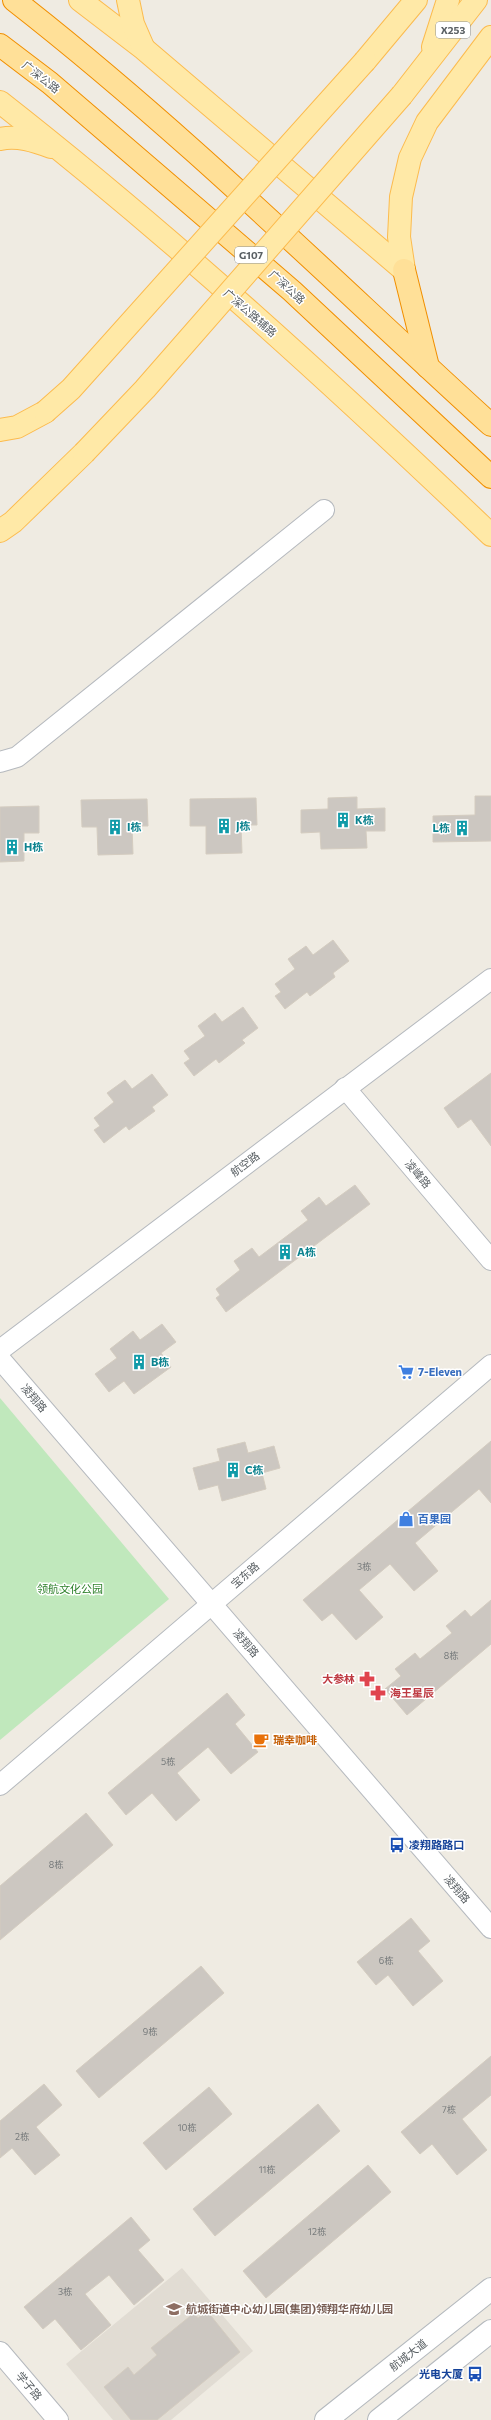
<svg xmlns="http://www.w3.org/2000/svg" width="491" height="2420" font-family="Commissioner,'Noto Sans SC',sans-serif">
<rect width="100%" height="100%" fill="#efebe2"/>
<path fill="#e1dcd3" d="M182,2268l71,83 -82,69h-58l-47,-56z"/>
<path fill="#c0e8bc" d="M0,1398l169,201 -169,141z"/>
<g fill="#ccc7c1" stroke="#d4ccc0">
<path d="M475,796h16v45l-58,1v-26l42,-1z"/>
<path d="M357,797v12l28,-1v23h-19l1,17 -46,1 -1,-17 -19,1v-23l27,-1v-11z"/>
<path d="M256,798l1,27h-16l1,28 -36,1v-28h-16v-27z"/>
<path d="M147,799l1,27h-16l1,28 -35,1 -1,-28h-15l-1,-27z"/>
<path d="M39,806v27h-15v28l-24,1v-55z"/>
<path d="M333,940l16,21 -16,12 2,4 -25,19 -3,-4 -22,17 -10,-13 6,-4 -6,-8 20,-15 -7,-10 18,-13 7,9z"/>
<path d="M243,1007l15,21 -16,12 3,3 -26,20 -3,-4 -22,17 -10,-13 6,-4 -6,-8 21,-15 -7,-10 17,-13 7,9z"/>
<path d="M491,1073v73l-20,-27 -13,9 -14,-20z"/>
<path d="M152,1074l16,21 -16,12 3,4 -26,19 -3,-4 -22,17 -10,-13 6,-4 -6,-8 20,-16 -7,-9 18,-13 7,9z"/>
<path d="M355,1185l15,19 -144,108 -10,-14 4,-3 -4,-6 24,-19 -6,-9 18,-13 7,9 49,-37 -7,-9 18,-14 7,9z"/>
<path d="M162,1324l14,18 -15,11 10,14 -37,27 -10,-13 -15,11 -14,-18 22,-16 -7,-9 23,-18 7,9z"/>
<path d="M491,1441v62l-12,-14 -64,54 23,28 -24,20 -24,-27 -31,26 24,27 -27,23 -24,-27 -10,8 -19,-21z"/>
<path d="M245,1442l3,11 26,-7 6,22 -18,5 4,16 -44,12 -4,-16 -19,5 -6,-22 27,-7 -3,-12z"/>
<path d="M491,1600v44l-84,71 -22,-26 16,-13 -6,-7 20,-16 5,6 32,-26 -6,-7 19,-16 6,7z"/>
<path d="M227,1693l18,22 -10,9 23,28 -27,22 -23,-27 -31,26 23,27 -24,21 -24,-28 -26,22 -18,-22z"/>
<path d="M86,1813l27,32 -113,95v-54z"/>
<path d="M411,1918l19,23 -12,10 25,30 -30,25 -25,-31 -12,10 -19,-23z"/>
<path d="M201,1966l23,27 -125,105 -23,-27z"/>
<path d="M491,2056v39l-29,24 25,31 -30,25 -25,-31 -12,10 -19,-22z"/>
<path d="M44,2084l18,21 -26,22 24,28 -25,20 -23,-27 -12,10v-37z"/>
<path d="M209,2087l23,27 -66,56 -23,-27z"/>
<path d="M318,2104l22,27 -125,105 -22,-27z"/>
<path d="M368,2165l23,27 -125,106 -23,-27z"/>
<path d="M131,2217l19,23 -12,10 26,30 -30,25 -25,-30 -24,19 26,31 -30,25 -26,-31 -12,10 -19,-22z"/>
<path d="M207,2311l33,41 -83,68h-26l-27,-33 24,-20 6,8 23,-20 -6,-7 43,-35 4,5z"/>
</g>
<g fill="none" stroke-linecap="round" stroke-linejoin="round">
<defs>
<g id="minor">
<path d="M0,762l17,-5 307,-247"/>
<path d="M345,1088l146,172"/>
<path d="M0,1350l491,-371"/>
<path d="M0,1359l491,569"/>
<path d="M0,1785l491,-420"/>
<path d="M0,2352l58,68"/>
</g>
<g id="secondary">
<path d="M326,2420l165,-131"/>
<path d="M379,2420l112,-89"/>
</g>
<g id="primary">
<path d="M80,0l64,49 260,221"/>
<path d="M128,0l5,24 10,23"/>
<path d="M433,47l15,-47"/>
<path d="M365,61l51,-61"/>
<path d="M402,95l74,-95"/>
<path d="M0,102c171,134 334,283 491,433"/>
<path d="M0,139c17,-4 35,2 51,8"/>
<path d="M404,270l-5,-33 2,-40 9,-39 17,-36 64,-85"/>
<path d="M0,430l17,-3 28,-15"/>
<path d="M0,531l13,-9 71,-69"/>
</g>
<g id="trunk">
<path d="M14,0c168,131 320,282 477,425"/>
<path d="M0,45l50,38 242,208 199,186"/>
<path d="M404,270l24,97"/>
</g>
</defs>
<use href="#minor" stroke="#b5b9be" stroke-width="22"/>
<use href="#secondary" stroke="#b4b9be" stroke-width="24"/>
<use href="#primary" stroke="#fcbb4e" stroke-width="24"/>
<use href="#trunk" stroke="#f18f00" stroke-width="24"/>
<use href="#minor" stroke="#fff" stroke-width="20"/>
<use href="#secondary" stroke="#fff" stroke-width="22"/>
<use href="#primary" stroke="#ffe9a7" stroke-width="22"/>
<use href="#trunk" stroke="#ffe098" stroke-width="22"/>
<defs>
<g id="primary-bridge">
<path d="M45,412l26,-23 294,-328"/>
<path d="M84,453l61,-64 257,-294"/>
</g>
</defs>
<use href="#primary-bridge" stroke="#fcbb4e" stroke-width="24" stroke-linecap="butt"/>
<use href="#primary-bridge" stroke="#ffe9a7" stroke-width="22"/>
</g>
<defs>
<symbol id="building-bare" viewBox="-9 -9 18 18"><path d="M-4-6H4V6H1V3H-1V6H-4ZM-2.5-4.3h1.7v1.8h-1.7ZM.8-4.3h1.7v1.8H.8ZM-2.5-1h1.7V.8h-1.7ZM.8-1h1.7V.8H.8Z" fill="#0f9aa8" stroke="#fff" stroke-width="2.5" paint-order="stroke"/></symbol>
<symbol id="supermarket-bare" viewBox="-9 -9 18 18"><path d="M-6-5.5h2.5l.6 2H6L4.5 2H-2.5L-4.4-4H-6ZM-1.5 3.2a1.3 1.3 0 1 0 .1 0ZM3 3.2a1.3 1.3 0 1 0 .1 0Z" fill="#3f7fe0" stroke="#fff" stroke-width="2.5" paint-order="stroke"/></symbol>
<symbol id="shop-bare" viewBox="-9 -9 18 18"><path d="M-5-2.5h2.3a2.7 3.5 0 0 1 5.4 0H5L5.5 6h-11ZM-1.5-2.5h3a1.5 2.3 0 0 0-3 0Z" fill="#3f7fe0" stroke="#fff" stroke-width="2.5" paint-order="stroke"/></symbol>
<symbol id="pharmacy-bare" viewBox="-9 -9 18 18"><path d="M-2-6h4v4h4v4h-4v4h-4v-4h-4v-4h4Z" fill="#e0444e" stroke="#fff" stroke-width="2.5" paint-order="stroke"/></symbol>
<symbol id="cafe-bare" viewBox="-9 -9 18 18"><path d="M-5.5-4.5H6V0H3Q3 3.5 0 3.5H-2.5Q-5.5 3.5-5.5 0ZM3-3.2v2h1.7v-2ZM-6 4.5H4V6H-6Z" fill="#e8710a" stroke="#fff" stroke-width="2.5" paint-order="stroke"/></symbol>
<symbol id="bus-bare" viewBox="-9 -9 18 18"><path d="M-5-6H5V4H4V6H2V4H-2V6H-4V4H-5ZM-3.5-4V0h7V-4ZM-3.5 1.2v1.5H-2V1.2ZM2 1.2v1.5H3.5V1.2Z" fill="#1a4fb4" stroke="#fff" stroke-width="2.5" paint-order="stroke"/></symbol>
<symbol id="school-bare" viewBox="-9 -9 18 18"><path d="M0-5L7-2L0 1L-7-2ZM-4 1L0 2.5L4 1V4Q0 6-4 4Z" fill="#8d6e63" stroke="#fff" stroke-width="2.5" paint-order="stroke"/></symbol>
</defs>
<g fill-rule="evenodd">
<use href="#building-bare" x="332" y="809" width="22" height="22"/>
<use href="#building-bare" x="213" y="815" width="22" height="22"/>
<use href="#building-bare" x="104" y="816" width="22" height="22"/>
<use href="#building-bare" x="451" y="817" width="22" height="22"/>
<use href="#building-bare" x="1" y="836" width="22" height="22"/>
<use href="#building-bare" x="274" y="1241" width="22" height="22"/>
<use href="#building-bare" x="128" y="1351" width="22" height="22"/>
<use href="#supermarket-bare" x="395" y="1361" width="22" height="22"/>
<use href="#building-bare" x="222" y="1459" width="22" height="22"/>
<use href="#shop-bare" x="395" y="1508" width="22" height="22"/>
<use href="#pharmacy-bare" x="356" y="1668" width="22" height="22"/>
<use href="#pharmacy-bare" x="367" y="1682" width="22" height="22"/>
<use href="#cafe-bare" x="250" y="1729" width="22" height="22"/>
<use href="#bus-bare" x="386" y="1834" width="22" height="22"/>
<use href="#school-bare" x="163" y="2298" width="22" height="22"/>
<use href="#bus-bare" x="464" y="2363" width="22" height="22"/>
</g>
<g text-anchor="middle" stroke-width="3" stroke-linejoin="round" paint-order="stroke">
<g font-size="9" fill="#767a7b">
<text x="364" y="1570">3栋</text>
<text x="451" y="1659">8栋</text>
<text x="168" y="1765">5栋</text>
<text x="56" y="1868">8栋</text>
<text x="386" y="1964">6栋</text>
<text x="150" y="2035">9栋</text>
<text x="449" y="2113">7栋</text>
<text x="187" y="2131">10栋</text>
<text x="22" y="2140">2栋</text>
<text x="267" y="2173">11栋</text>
<text x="317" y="2235">12栋</text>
<text x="65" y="2295">3栋</text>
</g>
<g fill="#fff" stroke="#8c9092" stroke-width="1">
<rect x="436" y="22" width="34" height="16" rx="3"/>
<rect x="235" y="247" width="32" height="16" rx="3"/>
</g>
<g font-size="10" font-weight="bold" fill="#5a6064">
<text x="453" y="34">X253</text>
<text x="251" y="259">G107</text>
</g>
<g font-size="11" fill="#5a6064" stroke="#fff">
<text transform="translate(41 77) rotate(38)" y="4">广深公路</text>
<text transform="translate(287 287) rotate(42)" y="4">广深公路</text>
<text transform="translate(250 313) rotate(41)" y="4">广深公路辅路</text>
<text transform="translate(245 1164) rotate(-37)" y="4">航空路</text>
<text transform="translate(418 1174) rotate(50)" y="4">凌峰路</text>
<text transform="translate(34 1398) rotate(49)" y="4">凌翔路</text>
<text transform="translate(245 1575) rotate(-41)" y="4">宝东路</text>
<text transform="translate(246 1643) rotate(49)" y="4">凌翔路</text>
<text transform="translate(457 1889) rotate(49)" y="4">凌翔路</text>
<text transform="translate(408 2355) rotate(-38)" y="4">航城大道</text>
<text transform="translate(29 2386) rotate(50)" y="4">学子路</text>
</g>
<g font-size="11" font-weight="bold" fill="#0d838f" stroke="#fff" text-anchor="start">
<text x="355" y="824">K栋</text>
<text x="236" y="830">J栋</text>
<text x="127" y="831">I栋</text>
<text x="450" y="832" text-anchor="end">L栋</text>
<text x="24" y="851">H栋</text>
<text x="297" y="1256">A栋</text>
<text x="151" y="1366">B栋</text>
<text x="245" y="1474">C栋</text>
</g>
<g font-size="11" font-weight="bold" fill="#366cbe" stroke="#fff" text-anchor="start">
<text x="418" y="1376">7-Eleven</text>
<text x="418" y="1523">百果园</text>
</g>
<g font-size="11" fill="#30822d" stroke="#fff">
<text x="70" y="1593">领航文化公园</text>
</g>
<g font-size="11" font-weight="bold" fill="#be3a42" stroke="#fff" text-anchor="end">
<text x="355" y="1683">大参林</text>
<text x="390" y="1697" text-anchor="start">海王星辰</text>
</g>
<g font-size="11" font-weight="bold" fill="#c56008" stroke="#fff" text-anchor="start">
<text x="273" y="1744">瑞幸咖啡</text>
</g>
<g font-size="11" font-weight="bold" fill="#164399" stroke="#fff" text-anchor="start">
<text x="409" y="1849">凌翔路路口</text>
<text x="463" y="2378" text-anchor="end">光电大厦</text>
</g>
<g font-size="11" font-weight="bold" fill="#785e54" stroke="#fff" text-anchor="start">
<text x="186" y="2313">航城街道中心幼儿园(集团)领翔华府幼儿园</text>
</g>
</g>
</svg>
